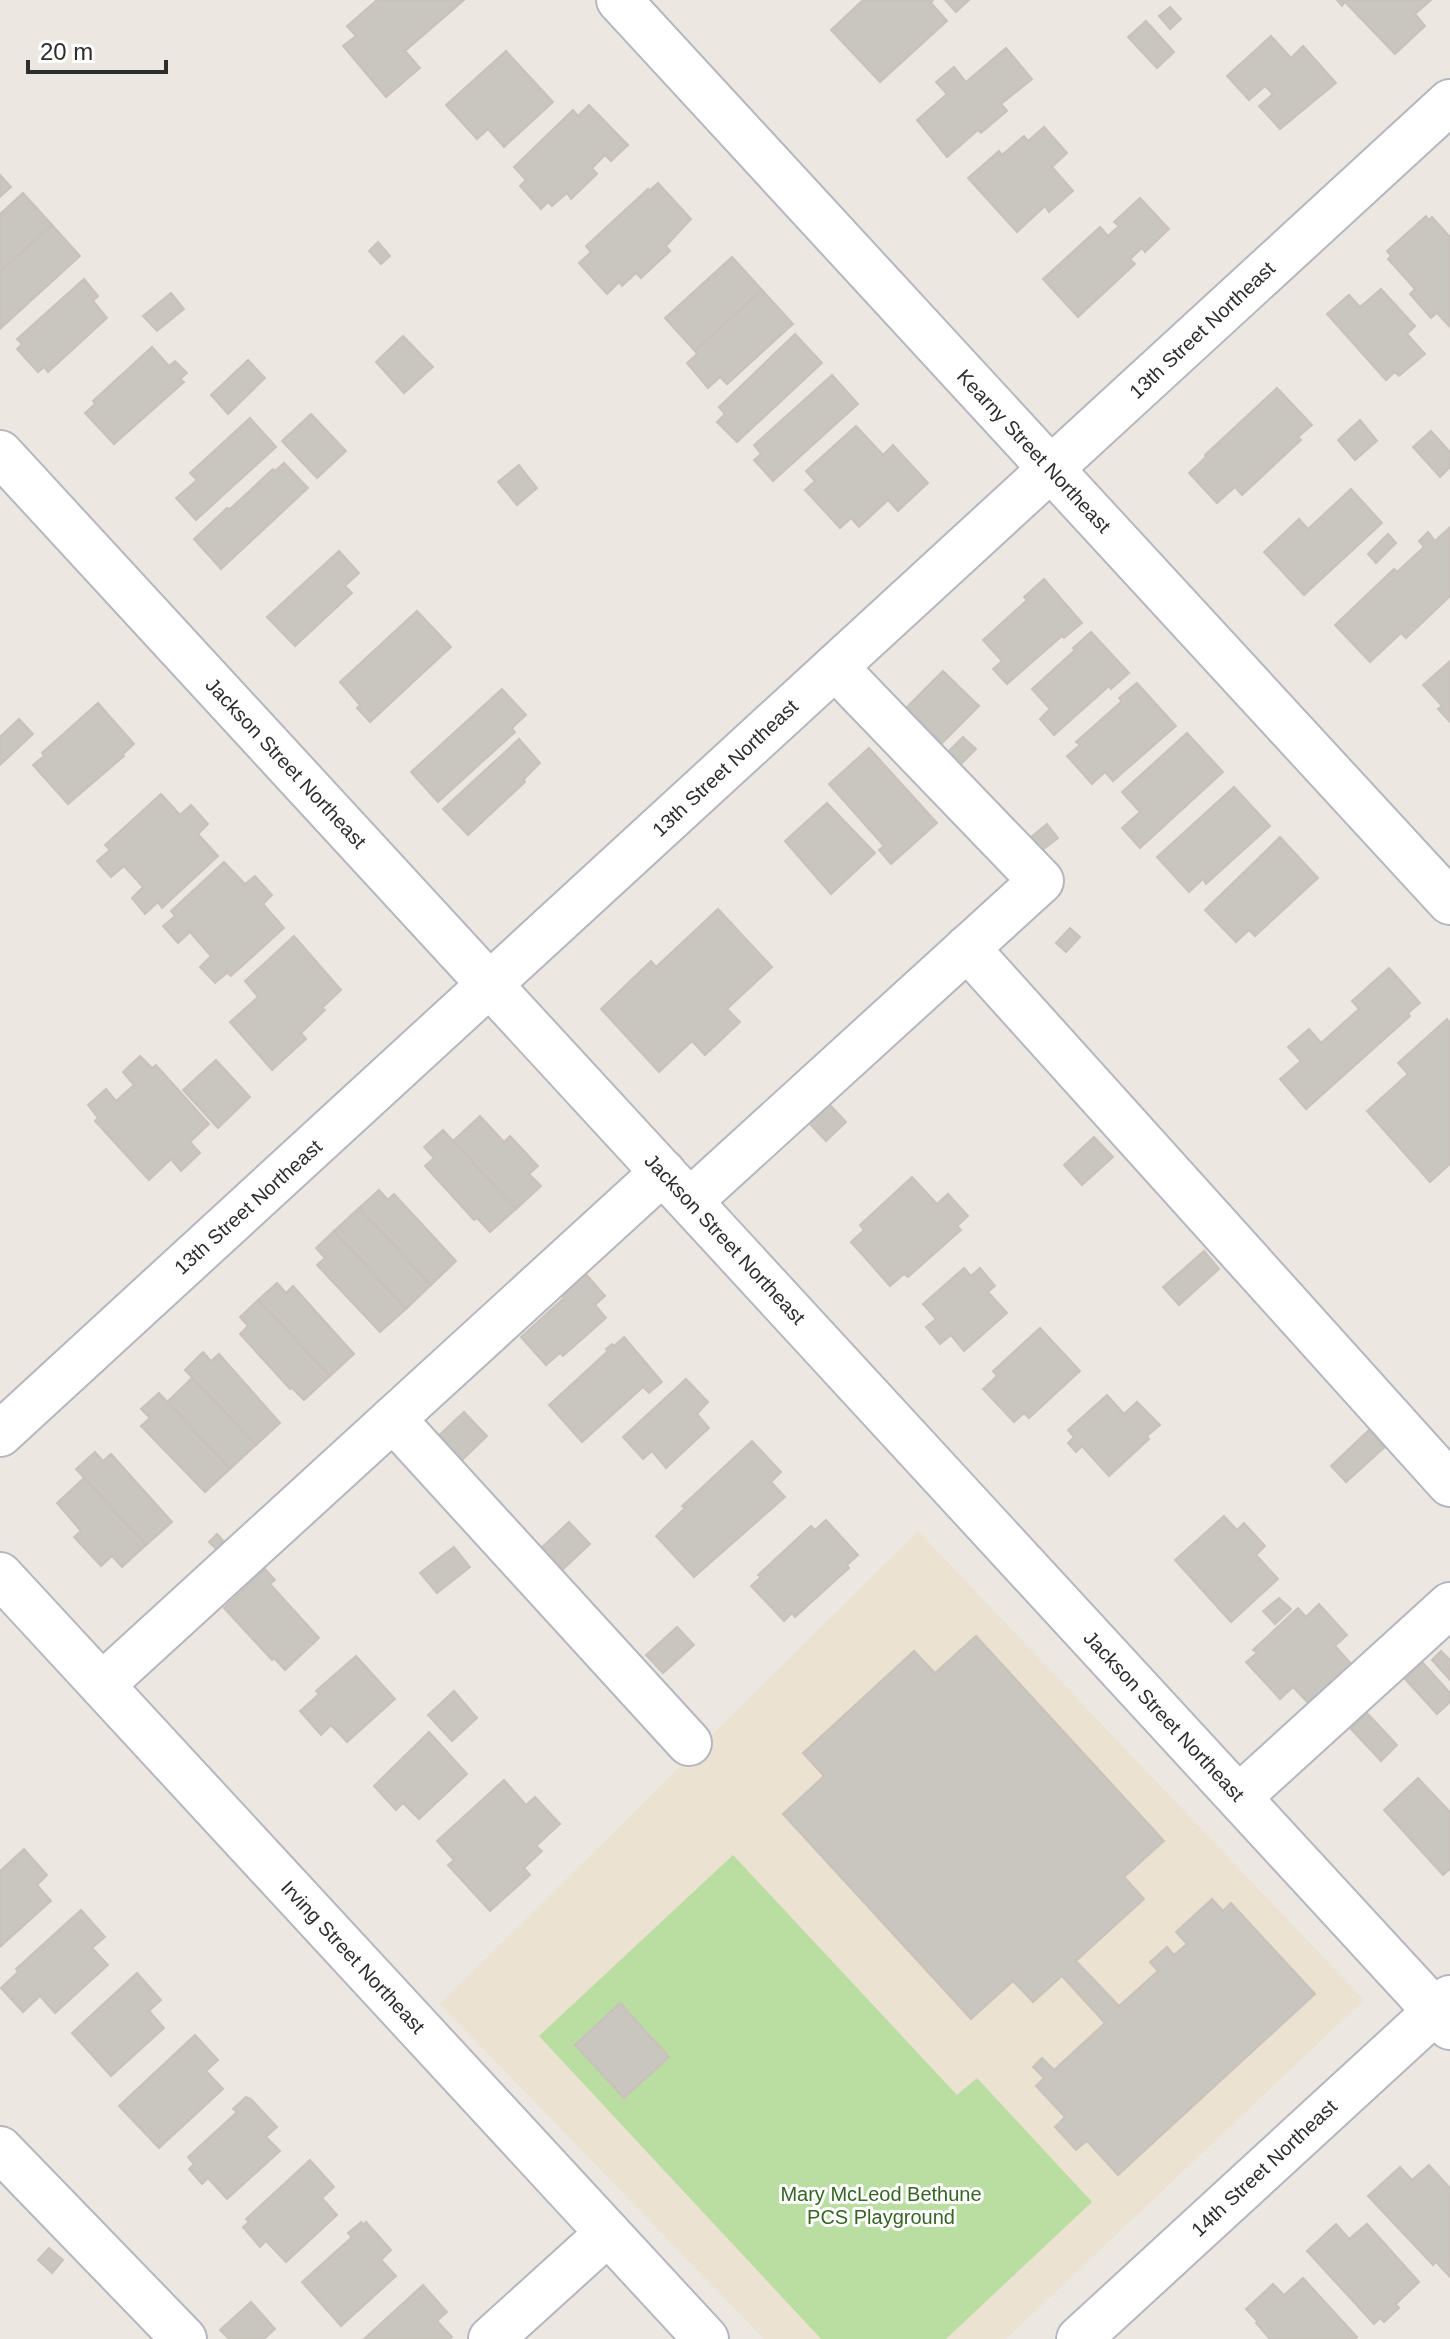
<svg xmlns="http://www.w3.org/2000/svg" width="1450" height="2339" font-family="Helvetica,sans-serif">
<rect width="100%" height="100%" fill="#ede7e1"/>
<path fill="#ece2d2" d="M918,1531l446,469 -358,339h-242l-324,-335z"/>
<path fill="#badea2" d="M733,1855l224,240 20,-17 115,124 -146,137h-125l-282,-303z"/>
<g fill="#c9c5bf" stroke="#c8c2ba" stroke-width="2">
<path d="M377,0h87l-59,51 15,17 -34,29 -43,-51 13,-10 -9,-10z"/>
<path d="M863,0h70l-2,3 16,18 -67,61 -49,-52z"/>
<path d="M945,0h24l-13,12z"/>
<path d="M1337,0h94l-16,14 10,12 -30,28 -50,-52 -3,4z"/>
<path d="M1170,7l11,12 -11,10 -11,-13z"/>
<path d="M1146,21l28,31 -17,16 -29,-31z"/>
<path d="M1271,36l20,22 12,-12 33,37 -56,46 -21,-23 14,-12 -8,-8 -16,14 -22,-24z"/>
<path d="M1006,48l26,31 -31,25 6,7 -26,22 -3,-3 -31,27 -30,-37 30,-26 -11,-12 18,-15 12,15z"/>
<path d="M506,51l47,51 -49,45 -16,-18 -11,10 -31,-34z"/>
<path d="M589,105l39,40 -17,16 -6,-6 -13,13 5,6 -26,25 -4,-6 -15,13 -4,-4 -7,7 -21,-23 6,-6 -12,-13 59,-57 5,6z"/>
<path d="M1044,127l23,26 -15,14 21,24 -24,21 -4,-6 -28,26 -49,-54 31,-27 3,4 22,-19 4,5z"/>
<path d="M0,175l11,12 -11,10z"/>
<path d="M658,183l33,36 -25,27 4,5 -29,27 -5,-5 -14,13 -3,-4 -12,12 -28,-31 12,-11 -5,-6 62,-57 1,2z"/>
<path d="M23,193l29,32 -52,47v-58z"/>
<path d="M1140,198l29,31 -24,23 -3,-4 -12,11 5,5 -57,53 -35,-38 57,-52 8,9 11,-10 -5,-4z"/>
<path d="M1426,216l3,4 3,-3 18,20v90l-13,-14 -6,5 -21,-24 5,-5 -27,-30 3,-3 -4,-5z"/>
<path d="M52,225l28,31 -80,73v-57z"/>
<path d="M378,242l12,14 -9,8 -12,-13z"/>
<path d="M732,257l30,33 -67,61 -30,-33z"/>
<path d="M84,279l14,17 -5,5 14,17 -59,54 -4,-5 -6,5 -21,-23 5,-5 -5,-5z"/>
<path d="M1381,289l34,37 -8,8 18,20 -26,22 -4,-4 -9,8 -59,-66 22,-19 11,12z"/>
<path d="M762,290l31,34 -66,60 -7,-7 -12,11 -21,-25 10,-9 -2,-3z"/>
<path d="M171,293l13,16 -27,22 -14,-15z"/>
<path d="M795,334l27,29 -85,79 -20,-20 8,-8 -6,-7z"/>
<path d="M403,336l30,31 -29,26 -28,-31z"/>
<path d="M152,347l17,19 6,-5 12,12 -7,6 4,3 -70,62 -29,-31 10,-9 -2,-3z"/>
<path d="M248,360l17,18 -37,36 -17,-19z"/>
<path d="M832,375l26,29 -85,77 -19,-21 7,-6 -7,-9z"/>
<path d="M1277,388l35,37 -14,12 3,3 -59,55 -7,-8 -18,16 -28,-30 17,-16 -1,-2z"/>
<path d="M311,414l35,37 -29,27 -35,-37z"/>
<path d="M250,418l26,29 -80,73 -20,-22 21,-18 -7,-7z"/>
<path d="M1360,420l17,21 -22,19 -17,-20z"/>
<path d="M856,426l27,29 10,-10 35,38 -30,28 -10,-11 -29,27 -8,-9 -11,10 -35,-38 10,-9 -9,-10z"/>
<path d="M1431,431l19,21v15l-10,10 -27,-30z"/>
<path d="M284,463l24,25 -87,81 -27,-30 33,-31 3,1 43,-40 2,2z"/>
<path d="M519,465l18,23 -20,17 -19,-23z"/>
<path d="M1351,489l31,34 -78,72 -40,-43 35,-33 9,10z"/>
<path d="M1450,527v69l-44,42 -5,-5 -31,29 -35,-37 59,-56 3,3 27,-25 -5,-6 9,-9 7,9z"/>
<path d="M1388,534l8,9 -20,20 -8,-9z"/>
<path d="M339,551l20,22 -14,13 7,7 -57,53 -28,-29z"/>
<path d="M1044,579l38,44 -18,15 -2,-2 -55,48 -14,-15 9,-8 -19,-21 44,-40 -3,-3z"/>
<path d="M417,611l34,36 -81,75 -13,-14 3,-3 -20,-23z"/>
<path d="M1091,632l38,41 -18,16 -2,-3 -55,49 -14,-16 10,-10 -18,-20 43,-39 -2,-2z"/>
<path d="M1450,661v61l-12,-13 4,-3 -19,-21z"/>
<path d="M943,671l36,35 -37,37 -36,-35z"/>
<path d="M1137,683l39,43 -63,55 -8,-9 -13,12 -25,-28 13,-11 -4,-3 46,-41 -3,-3z"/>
<path d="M502,689l24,26 -14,13 3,4 -77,70 -27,-30z"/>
<path d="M98,703l36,41 -11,10 1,2 -56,48 -35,-39 11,-9 -2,-3z"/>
<path d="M19,719l14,15 -33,31v-28z"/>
<path d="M1187,733l36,39 -83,76 -18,-20 18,-16 -18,-20z"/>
<path d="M963,737l13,12 -16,16 -12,-13z"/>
<path d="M519,739l21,24 -16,16 1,3 -57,53 -25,-26z"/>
<path d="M869,748l68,75 -46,41 -12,-14 5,-4 -55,-62z"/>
<path d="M1234,787l36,39 -64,58 -3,-5 -14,13 -32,-35z"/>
<path d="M161,794l19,21 11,-10 17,19 -10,10 20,22 -56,52 -4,-6 -13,12 -13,-16 11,-11 -19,-21 -13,11 -14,-16 13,-11 -5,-5z"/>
<path d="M827,803l48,50 -44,41 -46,-53z"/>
<path d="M1047,824l11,14 -17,13 -11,-13z"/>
<path d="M1280,837l38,41 -63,58 -6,-6 -13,12 -31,-32z"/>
<path d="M224,862l21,22 10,-8 17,19 -9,9 21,24 -53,48 -4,-3 -12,10 -15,-16 11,-11 -21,-24 -12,11 -15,-17 12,-10 -4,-5z"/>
<path d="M718,909l54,58 -45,42 13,13 -35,33 -13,-14 -33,31 -58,-63 50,-48 5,6z"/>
<path d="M1070,928l10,9 -14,15 -10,-9z"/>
<path d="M294,936l47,54 -19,18 3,2 -24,23 5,6 -34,31 -42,-48 28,-25 -13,-16z"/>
<path d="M1389,968l31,35 -12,10 2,3 -104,93 -26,-30 21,-18 -13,-14 21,-18 12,14 38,-34 -7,-8z"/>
<path d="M1447,1019l3,4v141l-20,18 -63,-71 41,-37 -10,-11z"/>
<path d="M140,1056l12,12 4,-3 53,59 -19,18 10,11 -19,18 -10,-12 -22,21 -54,-59 3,-3 -10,-13 18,-16 10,12 18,-16 -11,-13z"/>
<path d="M216,1060l34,37 -32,31 -35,-38z"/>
<path d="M828,1103l18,19 -20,19 -18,-19z"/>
<path d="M480,1116l24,26 6,-6 28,30 -9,8 12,12 -25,23 -63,-68z"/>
<path d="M443,1130l73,79 -26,23 -13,-14 -3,2 -49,-54 9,-8 -10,-11z"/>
<path d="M1094,1137l19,20 -31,28 -18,-20z"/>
<path d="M912,1177l25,27 11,-10 20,22 -11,10 4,4 -53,47 -4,-3 -14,12 -39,-44 13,-12 -4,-5z"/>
<path d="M379,1190l9,10 6,-6 62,67 -25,24 -72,-77z"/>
<path d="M359,1208l72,77 -25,24 -72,-78z"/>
<path d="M334,1231l72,78 -26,23 -63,-67 8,-7 -9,-10z"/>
<path d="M1204,1251l15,18 -40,36 -16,-18z"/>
<path d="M964,1268l7,8 9,-8 15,18 -7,6 19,21 -43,38 -13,-16 -11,9 -14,-17 10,-8 -13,-15z"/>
<path d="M584,1272l21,24 -10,9 11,13 -43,38 -3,-3 -14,12 -25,-28 43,-39 -3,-4z"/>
<path d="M277,1283l9,10 7,-7 61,68 -24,22 -72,-76z"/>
<path d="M258,1300l72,76 -26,24 -13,-13 -1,2 -50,-55 8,-8 -8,-9z"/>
<path d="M1040,1328l40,43 -51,47 -5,-5 -10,9 -31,-33 14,-13 -4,-5z"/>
<path d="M624,1337l38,45 -13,11 -6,-6 -61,55 -33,-37 59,-54 -2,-2 6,-5 2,2z"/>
<path d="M203,1352l8,9 8,-7 61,69 -24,22 -71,-75z"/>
<path d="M192,1378l64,67 -26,24 -63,-67z"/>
<path d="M686,1379l22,23 -11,12 12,14 -43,40 -14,-17 -9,8 -20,-22z"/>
<path d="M159,1393l71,76 -25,23 -64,-66 9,-8 -9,-9z"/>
<path d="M1107,1395l17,19 13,-12 23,23 -13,11 2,3 -40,37 -27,-30 -6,6 -8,-9 6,-6 -6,-7z"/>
<path d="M464,1412l23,24 -31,30 -23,-25z"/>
<path d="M1369,1430l16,17 -39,35 -15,-16z"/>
<path d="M752,1441l29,31 -10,10 14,15 -91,80 -38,-41 29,-28 -3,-2z"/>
<path d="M95,1452l8,9 8,-7 61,68 -26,23 -70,-76z"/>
<path d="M84,1478l62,67 -24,22 -10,-11 -11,10 -27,-29 7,-6 -24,-28z"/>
<path d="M1224,1516l13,14 7,-7 21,23 -9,9 22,24 -47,43 -56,-62z"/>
<path d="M826,1520l32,35 -11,10 2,3 -54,49 -3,-4 -8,8 -33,-35 10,-9 -3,-2 53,-49 4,4z"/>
<path d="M569,1522l21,22 -29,27 -21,-22z"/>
<path d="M217,1534l7,8 -8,7 -7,-7z"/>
<path d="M454,1547l16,20 -33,26 -17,-20z"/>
<path d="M265,1569l10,11 -5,4 49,54 -34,32 -11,-12 -2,2 -48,-52z"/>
<path d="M1279,1598l12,11 -16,15 -12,-13z"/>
<path d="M1319,1604l28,31 -12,11 19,21 -43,39 -18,-19 -13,12 -34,-37 11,-9 -4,-3 45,-42 8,9z"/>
<path d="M677,1627l17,18 -31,28 -17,-18z"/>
<path d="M976,1636l188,205 -40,36 20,22 -68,62 43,45 39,-35 -8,-9 17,-15 7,8 13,-11 -11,-12 36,-33 11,12 8,-8 84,91 -197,181 -31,-34 -11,9 -21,-23 10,-10 -29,-31 8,-8 -11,-11 9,-9 12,12 51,-47 -43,-47 -29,26 -20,-21 -42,38 -188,-205 41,-38 -21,-23 111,-102 21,22z"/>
<path d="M1441,1651l9,9v20l-18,-20z"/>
<path d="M356,1656l39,43 -48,43 -16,-17 -10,10 -21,-24 19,-17 -3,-3z"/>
<path d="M1423,1663l27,30v9l-13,12 -32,-35z"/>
<path d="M454,1691l23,27 -25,23 -24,-26z"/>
<path d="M1367,1713l30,32 -16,16 -30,-32z"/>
<path d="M429,1732l38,42 -48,45 -16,-16 -7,7 -22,-24z"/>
<path d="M1418,1778l32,34v57l-7,6 -59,-65z"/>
<path d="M504,1780l22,25 9,-8 25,27 -24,22 6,5 -18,17 6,7 -40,36 -42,-46 6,-5 -17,-19z"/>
<path d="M24,1849l23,26 -10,10 14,16 -51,46v-76z"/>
<path d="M81,1910l24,27 -13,11 16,17 -53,48 -15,-17 -17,16 -22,-24 17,-16 -2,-3z"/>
<path d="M137,1973l24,27 -12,11 15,17 -53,48 -39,-43z"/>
<path d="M620,2003l49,54 -45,41 -49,-53z"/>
<path d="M195,2035l23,25 -12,11 17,18 -64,59 -40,-42z"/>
<path d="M246,2097l5,2 26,28 -11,10 14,14 -53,48 -19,-21 -6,6 -13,-15 5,-5 -6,-7 49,-45 -4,-3z"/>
<path d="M310,2160l24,27 -12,11 15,17 -51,47 -20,-21 -6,6 -17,-20 6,-5 -3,-3z"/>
<path d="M1429,2165l21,23v89l-14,-15 -3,3 -65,-69 32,-29 12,13z"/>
<path d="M361,2222l3,3 2,-3 25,28 -10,10 15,16 -55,50 -39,-44 50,-45 -4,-4z"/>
<path d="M1336,2224l13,15 18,-15 52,58 -23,22 3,4 -15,14 -4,-4 -6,6 -67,-73z"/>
<path d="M49,2248l14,12 -11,13 -14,-13z"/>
<path d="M1303,2278l54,59 -2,2h-85l-14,-16 2,-1 -12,-13 27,-25 11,11z"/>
<path d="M423,2285l24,27 -10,9 15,16 -2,2h-86z"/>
<path d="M251,2302l24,27 -11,10h-35l-9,-9z"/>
</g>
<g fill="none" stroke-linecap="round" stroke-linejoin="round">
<defs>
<g id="minor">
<path d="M619,0l831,902"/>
<path d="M0,453l1450,1574"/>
<path d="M967,948l483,536"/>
<path d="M690,1201l351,-320 -206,-214"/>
<path d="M393,1419l296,324"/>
<path d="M0,1434l1450,-1332"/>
<path d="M0,1575l706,764"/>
<path d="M102,1685l561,-513"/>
<path d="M1239,1797l211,-192"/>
<path d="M0,2149l184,190"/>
<path d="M491,2339l117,-106"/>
<path d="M1079,2339l371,-341"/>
</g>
</defs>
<use href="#minor" stroke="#b4b7bf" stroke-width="48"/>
<use href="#minor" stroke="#fff" stroke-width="44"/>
</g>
<g text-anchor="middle" stroke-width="6" stroke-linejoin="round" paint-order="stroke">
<g font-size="20" fill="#2d2d2d" stroke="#fff">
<text transform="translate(1202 330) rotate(-43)" y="7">13th Street Northeast</text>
<text transform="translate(1034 451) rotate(47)" y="7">Kearny Street Northeast</text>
<text transform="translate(286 763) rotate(47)" y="7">Jackson Street Northeast</text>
<text transform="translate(725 768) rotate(-43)" y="7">13th Street Northeast</text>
<text transform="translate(248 1207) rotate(-42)" y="7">13th Street Northeast</text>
<text transform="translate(725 1239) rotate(47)" y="7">Jackson Street Northeast</text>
<text transform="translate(1164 1716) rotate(47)" y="7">Jackson Street Northeast</text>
<text transform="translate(353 1957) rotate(47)" y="7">Irving Street Northeast</text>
<text transform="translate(1264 2168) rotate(-43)" y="7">14th Street Northeast</text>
</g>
<g font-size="20" fill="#346522" stroke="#fff">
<text x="881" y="2201">Mary McLeod Bethune<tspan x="881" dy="23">PCS Playground</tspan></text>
</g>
</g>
<path d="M28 60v12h138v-12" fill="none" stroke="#2d2d2d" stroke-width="4"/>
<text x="40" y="60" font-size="24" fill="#2d2d2d" stroke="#ffffff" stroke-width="6" paint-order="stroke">20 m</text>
</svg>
